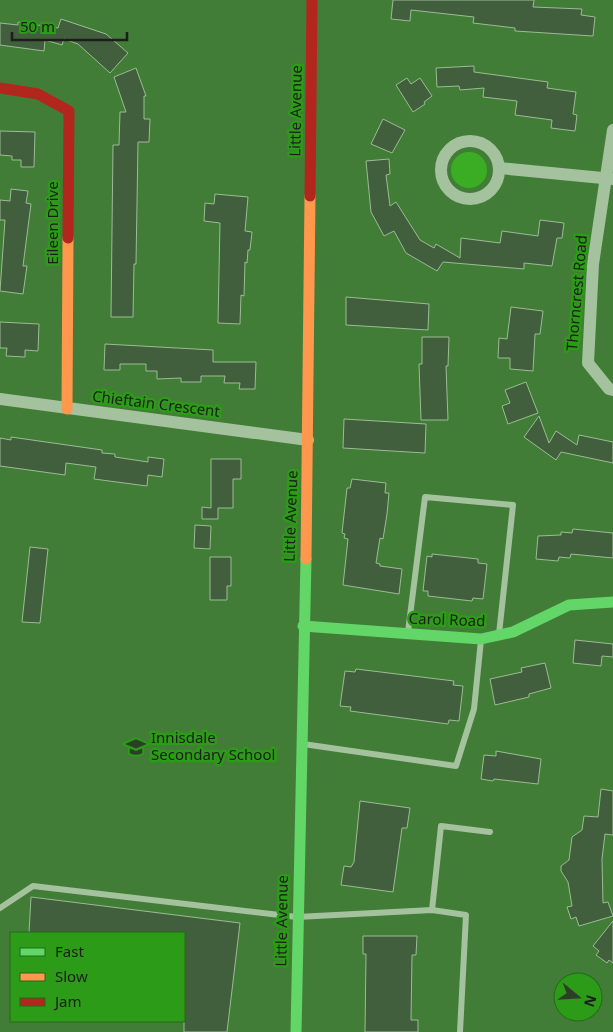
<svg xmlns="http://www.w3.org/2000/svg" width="613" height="1032" font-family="'Noto Sans',sans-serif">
<rect width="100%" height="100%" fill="#417d36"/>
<circle fill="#3bad24" cx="469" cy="170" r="18"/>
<g fill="#425f3d" stroke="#9bbc95">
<path d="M393,0h141l-1,7 49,2 -1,6 14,2 -2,19 -78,-5v-3l-42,-5 1,-6 -63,-7 -1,11 -19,-2z"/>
<path d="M61,19l45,15 22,19 -18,20 -32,-29 -14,-5 -2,6 -17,-5 -1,11 -44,-6v-22l18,2v-3l40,6z"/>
<path d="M474,66v6l74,10 -1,6 29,4 -3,22 4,1 -2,16 -24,-3 1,-8 -37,-5 2,-14 -34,-4 1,-9 -24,2 -1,-4 -22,1 -1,-19z"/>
<path d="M136,68l10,28h-2v23h6l-1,23h-11l-2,122h-2l-1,53h-22l2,-172h6l1,-33h6l-12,-35z"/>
<path d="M407,78l4,6 9,-6 12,18 -8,6 1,2 -12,8 -17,-27z"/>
<path d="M383,119l22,11 -13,23 -21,-9z"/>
<path d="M0,131l35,1 -1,35h-13v-7h-9v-4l-12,-1z"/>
<path d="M389,159l1,15 -4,1 4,31 6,-4 24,38 14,8 2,-4 24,14 1,-20 39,5 2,-12 36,5 2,-16 24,3 -2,15h-5l-5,28 -28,-3v6l-81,-7 -6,9 -31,-18 -12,-22 -10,5 -13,-24 -5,-51z"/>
<path d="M11,189l17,2 -2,12 5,1 -8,62h4l-4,28 -23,-3 5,-71h-5v-20l10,1z"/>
<path d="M215,194l33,3 -3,34 7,1 -2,18h-2l-1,13 -2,-1 -1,34 -3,-1 -1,29 -22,-1 2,-100 -16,-2 1,-18 9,1z"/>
<path d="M346,297l83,7 -1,26 -82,-5z"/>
<path d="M511,307l32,4 -3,23h-5l-2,37 -23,-2v-11h-12l1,-20 8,1z"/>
<path d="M0,322l39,2 -1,27 -13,-1v7l-19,-1 1,-8h-7z"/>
<path d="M422,337h27l-1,29h-2l2,54h-27l-2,-56h3z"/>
<path d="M105,344l108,6v12h43l-1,27h-16l1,-6h-16l1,-7h-24v6h-20v-4l-24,1v-8h-11v-7h-26v6h-16z"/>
<path d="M526,382l12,31 -30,11 -6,-18 8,-3 -5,-13z"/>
<path d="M539,416l10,27 7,-12 21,14 2,-10 34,7v21l-52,-11 -5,8 -32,-23z"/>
<path d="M344,419l82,5 -1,29 -82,-5z"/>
<path d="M11,437l91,13v3l13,1v3l33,5v-5l16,2 -2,18 -14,-2 -1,11 -53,-7 2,-12 -30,-4 -1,12 -65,-9v-28l11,2z"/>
<path d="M211,459h30v20h-8v29h-15v11h-16v-12l9,1z"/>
<path d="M352,479l34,4 -1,10h4l-2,21 -4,25 -3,-1 -4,25 4,1v2l22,3 -3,25 -56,-9 5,-46 -4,-1 1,-4 -3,-1 5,-45h3z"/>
<path d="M195,525l16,1 -1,23 -16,-1z"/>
<path d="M573,529l40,4v25l-42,-4 -1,4 -11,-1 -1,4 -22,-2 2,-23 23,-1v-3l11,1z"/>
<path d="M30,547l18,2 -8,74 -18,-1z"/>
<path d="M432,554l46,5v4l9,1 -4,35 -10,-1 -1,3 -44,-5v-5h-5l4,-35 5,1z"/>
<path d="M210,557h21v29h-4v14h-17z"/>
<path d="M575,640l38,4v13l-11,-1 -1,10 -28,-3z"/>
<path d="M545,663l6,25 -22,6v3l-34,8 -5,-26 32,-7 -1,-4z"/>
<path d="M356,669l98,12 -1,4 10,1 -4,35 -10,-1 -1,4 -98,-13 1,-4 -11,-1 5,-35 10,1z"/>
<path d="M496,751l45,8 -3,25 -44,-5 -1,2 -12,-2 3,-24 12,1z"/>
<path d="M601,789l12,2v44l-8,-1 -3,25 1,44 5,-1 5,14 -34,10 -3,-9 -5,2 -4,-12 5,-1 -4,-24 -7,-11v-5l8,-6 3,-23 10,-7 2,-14 14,1z"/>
<path d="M360,801l50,7 -3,20h-5l-9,64 -52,-7 3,-19 7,1 3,-5z"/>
<path d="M31,897l209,26 -13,109h-43v-99h-155z"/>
<path d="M613,921v42l-4,-3 -2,3 -11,-8 3,-4 -6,-5z"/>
<path d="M363,936h54l-1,19h-4l-1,65h7v12h-53l1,-78h-3z"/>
</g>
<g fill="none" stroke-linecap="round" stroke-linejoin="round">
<g stroke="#a4c29e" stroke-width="6">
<path d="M408,632l17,-135 88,8 -14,129"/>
<path d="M303,744l153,22 18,-57 7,-69"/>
<path d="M0,908l33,-22 264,31 135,-7 34,5 -6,117"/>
<path d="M432,910l9,-84 49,6"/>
</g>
<g stroke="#a4c29e" stroke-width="12">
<path d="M613,130l-20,134 -5,99 21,26 4,1"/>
<circle cx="470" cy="170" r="29"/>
<path d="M499,168l114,11"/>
<path d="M0,399l308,41"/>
</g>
<g stroke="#63d668" stroke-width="11">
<path d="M303,626l178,13 32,-7 56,-27 44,-3"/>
<path d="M296,1032l10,-473"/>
</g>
<g stroke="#ff974d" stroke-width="11">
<path d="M67,409l1,-171"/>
<path d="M306,559l4,-363"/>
</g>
<g stroke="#b3261e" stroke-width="11">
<path d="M0,88l38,6 31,17 -1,127"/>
<path d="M310,196l2,-196"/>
</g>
</g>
<defs>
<symbol id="school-bare" viewBox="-9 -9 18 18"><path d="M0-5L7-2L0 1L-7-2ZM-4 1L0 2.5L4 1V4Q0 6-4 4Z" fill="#2a3f26" stroke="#2c9b18" stroke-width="2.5" paint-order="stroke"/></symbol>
</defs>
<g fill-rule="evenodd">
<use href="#school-bare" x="122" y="733" width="28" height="28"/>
</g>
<g text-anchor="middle" stroke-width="5" stroke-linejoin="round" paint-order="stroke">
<g font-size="15" fill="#1d1d1d" stroke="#2c9b18">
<text transform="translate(296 111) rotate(-89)" y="5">Little Avenue</text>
<text transform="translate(53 223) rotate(-90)" y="5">Eileen Drive</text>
<text transform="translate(577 293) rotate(-85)" y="5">Thorncrest Road</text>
<text transform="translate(156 404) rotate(7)" y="5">Chieftain Crescent</text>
<text transform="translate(291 516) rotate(-88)" y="5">Little Avenue</text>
<text transform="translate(447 620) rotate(2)" y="5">Carol Road</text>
<text transform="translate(282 921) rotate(-89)" y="5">Little Avenue</text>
</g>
<g font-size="15" fill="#1d1d1d" stroke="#2c9b18" text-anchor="start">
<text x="151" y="743">Innisdale<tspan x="151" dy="17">Secondary School</tspan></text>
</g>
</g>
<rect x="10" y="932" width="175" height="90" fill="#2c9b18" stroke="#26691a"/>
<rect x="20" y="948" width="25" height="8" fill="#63d668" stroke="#26691a"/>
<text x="55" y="957" font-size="15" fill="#1d1d1d">Fast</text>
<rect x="20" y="973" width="25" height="8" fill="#ff974d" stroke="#26691a"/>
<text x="55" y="982" font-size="15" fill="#1d1d1d">Slow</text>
<rect x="20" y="998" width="25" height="8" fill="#b3261e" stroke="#26691a"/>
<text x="55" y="1007" font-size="15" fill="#1d1d1d">Jam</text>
<g transform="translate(578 997) rotate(108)"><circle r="24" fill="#2c9b18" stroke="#26691a"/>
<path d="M0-4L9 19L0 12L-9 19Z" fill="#2a3f26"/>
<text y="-8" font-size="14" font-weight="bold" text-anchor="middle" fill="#1d1d1d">N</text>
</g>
<path d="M12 32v8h115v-8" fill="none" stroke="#1d1d1d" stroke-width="2.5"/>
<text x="20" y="32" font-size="15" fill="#1d1d1d" stroke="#2c9b18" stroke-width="4" paint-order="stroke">50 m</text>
</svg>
